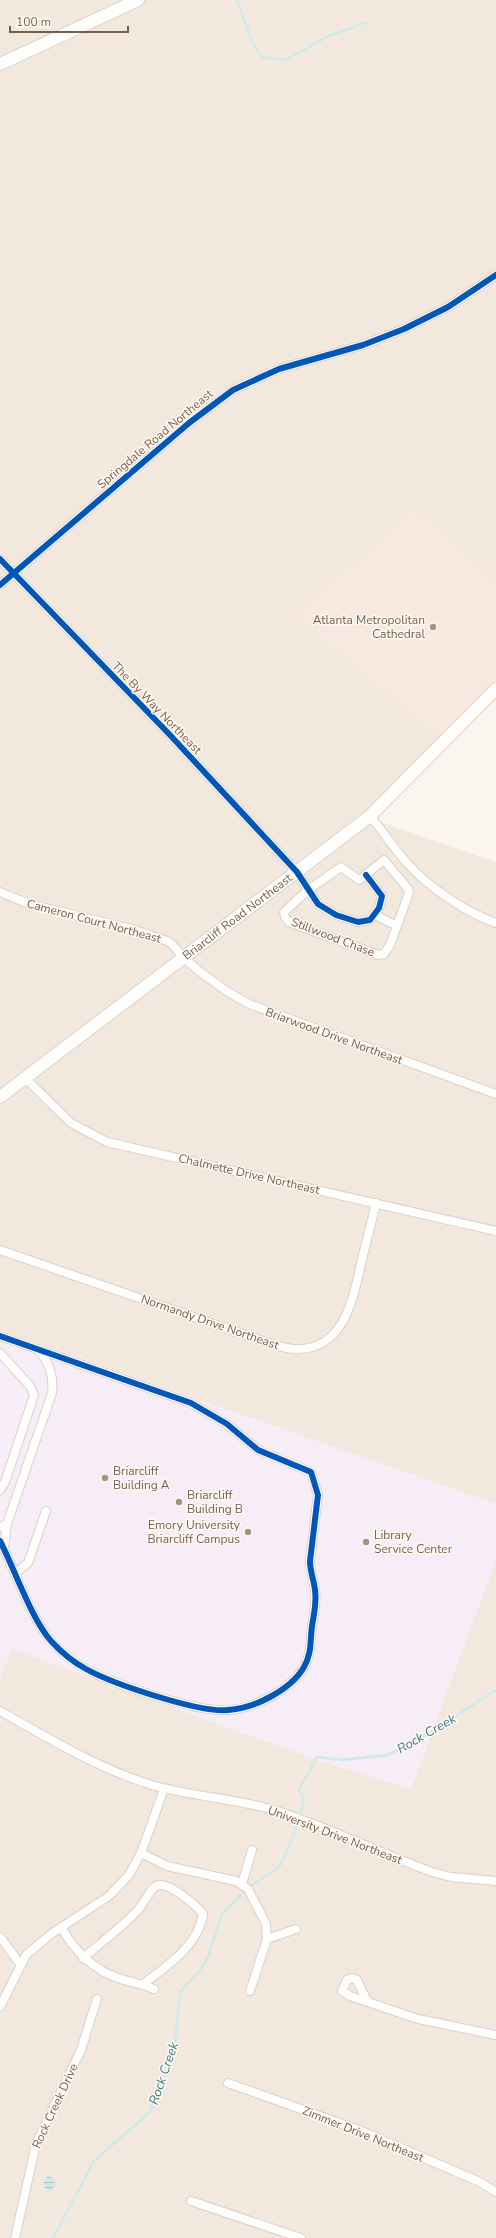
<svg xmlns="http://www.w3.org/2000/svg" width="496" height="2238" font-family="'Nunito Sans',sans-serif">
<defs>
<pattern id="water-rules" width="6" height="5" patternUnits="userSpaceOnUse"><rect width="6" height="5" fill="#cfe9eb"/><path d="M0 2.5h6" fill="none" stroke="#adc0c0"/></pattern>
</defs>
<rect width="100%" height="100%" fill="#faf5ef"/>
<g fill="#f3e8dd">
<path d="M0,0h496v582l-81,-74 28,233 -81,75 134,46v642l-496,-174z"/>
<path d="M496,1560v678h-496v-561l12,-28 305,111 94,29z"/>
</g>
<path fill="#f7e8e0" d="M415,508l81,74v105l-53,54 -151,-125z"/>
<path fill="#f6edf6" d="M0,1330l496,174v56l-85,229 -94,-29 -305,-111 -12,28z"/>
<path fill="url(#water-rules)" d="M48,2176l6,3 1,6 -4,6 -6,-2 -1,-7z"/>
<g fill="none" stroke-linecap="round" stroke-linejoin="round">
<g stroke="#cfe9eb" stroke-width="2.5">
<path d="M237,0l15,41 9,16 24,3 46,-25 33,-12"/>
<path d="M301,1812l3,-12 -5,-10 18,-33 25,3 45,-5 25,-11 84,-54"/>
<path d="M252,1885l21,-13 9,-9 15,-38"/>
<path d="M53,2238l41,-77 56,-49 25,-69 5,-51 18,-19 10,-16 14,-43 21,-21"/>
</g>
<defs>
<g id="street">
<path d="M0,559l170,176 127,137 21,32 18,11 22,7 12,-2 9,-12 3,-12 -16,-21"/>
<path d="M0,585l189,-162 44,-33 46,-21 84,-24 41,-16 44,-22 48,-32"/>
<path d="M370,816c13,15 24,33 38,48 20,23 59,49 88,59"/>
<path d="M384,860l24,29 1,4 -19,52 -6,9 -6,1 -89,-33 -4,-5 -1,-5 24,-22 33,-23 18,13z"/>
<path d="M0,892l29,12 103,25 38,13 13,15 17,15 28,20 21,12 247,90"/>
<path d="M375,915l22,11"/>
<path d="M24,1077l47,46 36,19 389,89"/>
<path d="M0,1250l263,91c10,3 20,7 30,8 48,3 59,-44 67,-81 5,-22 11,-43 16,-65"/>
<path d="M0,1336l191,67 36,21 31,26 53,22 7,23 -8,66c0,11 4,19 5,29 2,14 -1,23 -3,36 -2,15 0,27 -8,41 -13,23 -51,42 -76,43 -29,3 -115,-26 -142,-41 -13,-7 -25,-17 -35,-28 -20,-23 -36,-71 -51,-100"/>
<path d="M0,1353l30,33 4,9 -29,87 -5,8"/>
<path d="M0,1527l7,-3 45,-131c2,-19 -3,-30 -14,-44"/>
<path d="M4,1548l3,-24"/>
<path d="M16,1573l12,-10 18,-52"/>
<path d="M0,1711c48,27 99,58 152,74 41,12 84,13 125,26 53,17 103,42 155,61l19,5 45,4"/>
<path d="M141,1853l26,13 69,15 12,8 18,35 1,15 -17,52"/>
<path d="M242,1884l10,-34"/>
<path d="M61,1927c13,23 31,42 57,51 12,4 24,6 36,11"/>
<path d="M0,1937l20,27"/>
<path d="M267,1939l29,-10"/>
<path d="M83,1958c19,-16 39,-31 56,-49 5,-6 11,-21 19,-24 11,-3 39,21 45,29 -4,31 -37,53 -60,70"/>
<path d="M367,2001l-10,-21 -5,-2 -5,2 -5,11 8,5 68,23 78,16"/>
<path d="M0,2007l26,-52 25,-21 58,-38 20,-21 12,-22 23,-64"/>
<path d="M228,2083l131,47 121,52 16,10"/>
<path d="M191,2201l110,37"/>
<path d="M15,2238l21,-94 45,-94 16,-51"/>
</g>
<g id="secondary">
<path d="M0,64l138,-64"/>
<path id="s1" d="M0,1097l370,-281 126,-127"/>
</g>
</defs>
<use href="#street" stroke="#d8d1ca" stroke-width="10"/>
<use href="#secondary" stroke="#dad2cb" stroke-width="14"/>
<use href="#street" stroke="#fefefd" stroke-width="8"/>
<use href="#secondary" stroke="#fefefd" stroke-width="12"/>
<defs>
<g id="cycleway">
<path d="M0,559l170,176 127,137 21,32 18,11 22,7 12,-2 9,-12 3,-12 -16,-21"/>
<path d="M0,585l189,-162 44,-33 46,-21 84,-24 41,-16 44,-22 48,-32"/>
<path d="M0,1336l191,67 36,21 31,26 53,22 7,23 -8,66c0,11 4,19 5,29 2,14 -1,23 -3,36 -2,15 0,27 -8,41 -13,23 -51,42 -76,43 -29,3 -115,-26 -142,-41 -13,-7 -25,-17 -35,-28 -20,-23 -36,-71 -51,-100"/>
</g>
</defs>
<use href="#cycleway" stroke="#fffaf3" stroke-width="8"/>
<use href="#cycleway" stroke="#0057b8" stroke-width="6"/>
</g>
<g fill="#a79284" stroke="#fffaf3" stroke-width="1.5">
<circle cx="433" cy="627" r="4"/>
<circle cx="105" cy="1478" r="4"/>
<circle cx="179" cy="1502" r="4"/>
<circle cx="248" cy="1532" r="4"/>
<circle cx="366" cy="1542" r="4"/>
</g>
<g text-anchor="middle" stroke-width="3" stroke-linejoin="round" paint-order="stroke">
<g font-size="12" fill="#7b5c4b" stroke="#fffaf3">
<text transform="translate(155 439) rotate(-40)" y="4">Springdale Road Northeast</text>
<text transform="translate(157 708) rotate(46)" y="4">The By Way Northeast</text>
<text dy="4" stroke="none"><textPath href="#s1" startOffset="298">Briarcliff Road Northeast</textPath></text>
<text transform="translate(94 921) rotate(15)" y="4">Cameron Court Northeast</text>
<text transform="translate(333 937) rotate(21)" y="4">Stillwood Chase</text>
<text transform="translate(334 1036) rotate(20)" y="4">Briarwood Drive Northeast</text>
<text transform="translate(249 1174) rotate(13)" y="4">Chalmette Drive Northeast</text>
<text transform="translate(210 1322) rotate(19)" y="4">Normandy Drive Northeast</text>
<text transform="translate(335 1835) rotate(21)" y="4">University Drive Northeast</text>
<text transform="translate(55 2106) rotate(-65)" y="4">Rock Creek Drive</text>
<text transform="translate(363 2134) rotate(22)" y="4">Zimmer Drive Northeast</text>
</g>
<g font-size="12" fill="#7b5c4b" stroke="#fffaf3" text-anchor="start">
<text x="425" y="624" text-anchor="end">Atlanta Metropolitan<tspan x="425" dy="14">Cathedral</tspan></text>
<text x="113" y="1475">Briarcliff<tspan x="113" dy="14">Building A</tspan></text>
<text x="187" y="1499">Briarcliff<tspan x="187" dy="14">Building B</tspan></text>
<text x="240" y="1529" text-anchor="end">Emory University<tspan x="240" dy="14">Briarcliff Campus</tspan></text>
<text x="374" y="1539">Library<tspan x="374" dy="14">Service Center</tspan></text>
</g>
<g font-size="13" font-style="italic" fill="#3d7681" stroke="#fffaf3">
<text transform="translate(426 1733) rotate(-30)" y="5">Rock Creek</text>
<text transform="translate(163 2073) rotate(-71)" y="5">Rock Creek</text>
</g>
</g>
<path d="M10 26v6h118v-6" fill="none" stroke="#7b5c4b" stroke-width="2"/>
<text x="16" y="26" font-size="12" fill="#7b5c4b" stroke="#fffaf3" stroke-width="3" paint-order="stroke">100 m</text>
</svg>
